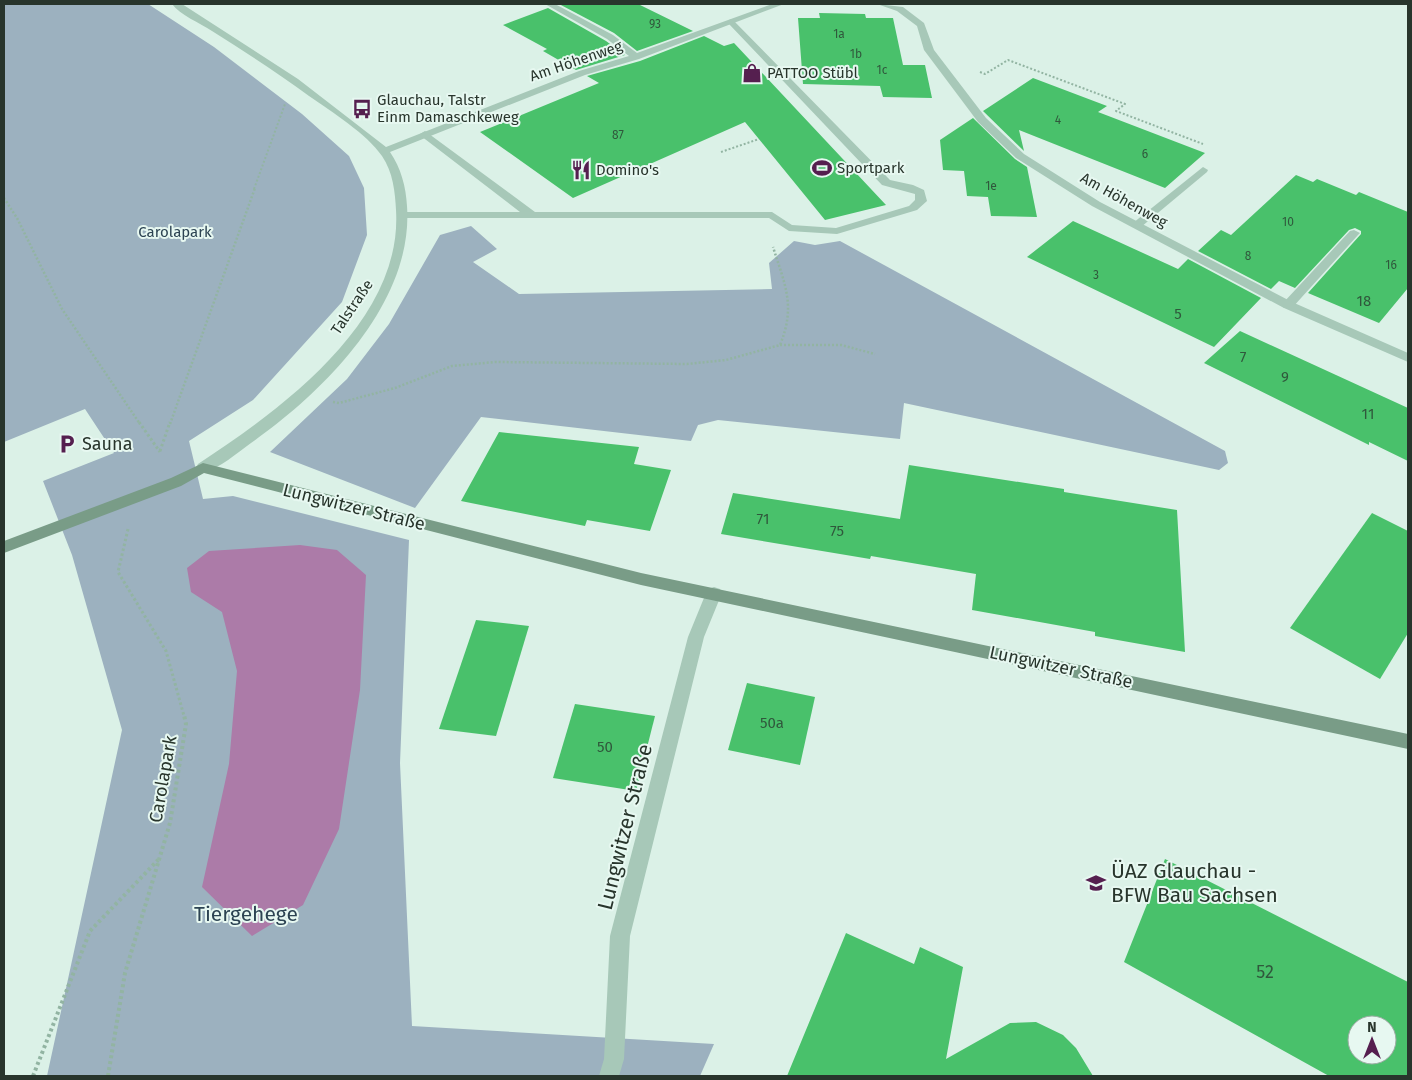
<svg xmlns="http://www.w3.org/2000/svg" width="1412" height="1080" font-family="'Fira Sans',sans-serif">
<rect width="100%" height="100%" fill="#dbf1e7"/>
<g fill="#9cb1bf">
<path d="M4,4h144l66,43 88,67 47,42 15,32 3,47 -25,67 -89,98 -64,41 14,58 30,-3 176,44 -9,223 12,263 302,18 -14,32h-653l75,-346 -50,-175 -29,-74 71,-28 -29,-44 -81,33z"/>
<path d="M471,226l26,23 -24,13 46,32 253,-5 -3,-26 25,-22 21,4 25,-4 385,210 3,12 -9,7 -315,-67 -4,36 -182,-19 -20,5 -7,16 -210,-24 -66,91 -145,-56 77,-73 42,-55 51,-89z"/>
</g>
<path fill="#ac7ba8" d="M300,545l37,5 29,25 -6,115 -21,139 -36,76 -51,31 -50,-49 27,-123 8,-93 -15,-59 -31,-20 -4,-24 22,-17z"/>
<g fill="#49c16b" fill-rule="evenodd">
<path d="M559,4h79l55,27 -56,20 -23,-18z"/>
<path d="M548,8l58,33 19,14 -49,15 -33,-19 4,-2 -44,-24z"/>
<path d="M819,13l46,1 1,4h27l10,47h22l7,33 -49,-1 -3,-11 -77,-2 -5,-66h22z"/>
<path d="M704,36l20,10 10,-3 152,162 -61,15 -80,-98 -172,76 -93,-66 119,-49 -12,-7 53,-15z"/>
<path d="M1033,78l74,28 -9,6 107,41 -40,35 -146,-58 5,21 -41,-40z"/>
<path d="M973,118l42,41 12,8 10,50 -46,-1 -3,-19 -21,-1 -3,-25 -21,-1 -3,-30z"/>
<path d="M1296,175l17,7 4,-3 39,16 3,-3 49,20v76l-29,35 -71,-30 53,-59v-3l-6,-3 -6,2 -54,58 -16,-7 -8,8 -73,-38 23,-21 10,5z"/>
<path d="M1073,221l105,48 10,-10 73,39 -47,49 -187,-90z"/>
<path d="M1240,331l168,77v53l-39,-19v3l-165,-82z"/>
<path d="M499,432l140,15 -5,17 37,6 -21,61 -63,-11 -2,6 -124,-25z"/>
<path d="M909,465l155,24v3l113,18 8,142 -90,-16v-4l-123,-22 4,-36 -105,-18 -1,3 -149,-25 12,-41 167,26z"/>
<path d="M1372,513l36,18v102l-28,46 -90,-51z"/>
<path d="M476,620l53,6 -33,110 -57,-7z"/>
<path d="M747,683l68,14 -15,68 -72,-15z"/>
<path d="M575,704l80,12 -19,75 -83,-13z"/>
<path d="M1165,859l243,123v94h-79l-205,-114zM1357,1025h30v30h-30z"/>
<path d="M846,933l68,31 6,-17 43,20 -17,92 64,-36 26,-1 27,13 13,13 17,28h-306z"/>
</g>
<g fill="none" stroke-linecap="round" stroke-linejoin="round">
<g stroke="#92b4a2" stroke-width="2" stroke-dasharray="2 2" stroke-linecap="butt">
<path d="M980,72l5,2 23,-14 117,44 -9,7 87,33"/>
<path d="M721,152l38,-13"/>
<path d="M254,189l31,-85"/>
</g>
<g stroke="#92b4a2" stroke-width="2.5" stroke-dasharray="2 2" stroke-linecap="butt">
<path d="M4,198l13,20 45,91 78,115"/>
<path d="M780,345h61l34,9"/>
<path d="M333,402l6,1 56,-15 57,-22 43,-4 192,2 39,-4 54,-15c16,-39 5,-60 -7,-98"/>
<path d="M170,424l85,-236"/>
</g>
<g stroke="#92b4a2" stroke-width="3" stroke-dasharray="2.5 2.5" stroke-linecap="butt">
<path d="M139,422l21,30"/>
<path d="M160,451l10,-29"/>
<path d="M128,529l-10,43 48,79 18,65"/>
</g>
<g stroke="#92b4a2" stroke-width="4" stroke-dasharray="3 3" stroke-linecap="butt">
<path d="M33,1076l57,-145 68,-71"/>
<path d="M108,1076l17,-103 45,-150 16,-99 -2,-9"/>
</g>
<g fill="#a7c8b8" fill-rule="evenodd">
<path d="M732,19l158,161 23,5 11,5 3,11 -10,9 -80,24 -48,-3 -20,-13h-364l-6,-3 6,-3h115l-99,-76 -1,-2 5,-3 110,81h237l20,13 44,3 73,-22 6,-6v-6l-33,-9 -153,-161v-4z"/>
<path d="M1203,167l5,3 -1,2 -66,55h-8v-4z"/>
<path d="M1354,230l6,3 -2,2 -66,73h-8l-2,-3 2,-3 66,-71z"/>
<path d="M714,587l6,2 2,4 -18,44 -74,299 -6,123 -5,17h-20l5,-17 6,-123 78,-299 18,-44 2,-4z"/>
</g>
<g fill="#a7c8b8" fill-rule="evenodd">
<path d="M172,4h10l116,75 88,68 193,-76 50,-15 -22,-17 -62,-35h10l58,31 24,18 135,-49h12l-145,55 -54,16 -195,77c11,16 16,35 17,54 7,96 -83,186 -156,237 -14,10 -31,25 -48,30l-7,-5 2,-4c82,-54 205,-142 198,-254 -1,-18 -3,-38 -14,-54 -15,-22 -50,-44 -73,-60 -31,-23 -64,-44 -97,-65 -12,-8 -32,-16 -40,-27z"/>
<path d="M877,4l26,3 21,16 10,27 52,68 38,36 76,48 192,100 116,51v9l-124,-54 -192,-102 -76,-48 -38,-36 -54,-72 -7,-24 -20,-15z"/>
</g>
<path fill="#799c87" fill-rule="evenodd" d="M203,463l438,110 767,161v15l-767,-164 -437,-112 -23,13 -177,67v-12l167,-63z"/>
</g>
<defs>
<symbol id="shop-bare" viewBox="-9 -9 18 18"><path d="M-5-2.5h2.3a2.7 3.5 0 0 1 5.4 0H5L5.5 6h-11ZM-1.5-2.5h3a1.5 2.3 0 0 0-3 0Z" fill="#551f4f" stroke="#e7f8f1" stroke-width="2.5" paint-order="stroke"/></symbol>
<symbol id="bus-bare" viewBox="-9 -9 18 18"><path d="M-5-6H5V4H4V6H2V4H-2V6H-4V4H-5ZM-3.5-4V0h7V-4ZM-3.5 1.2v1.5H-2V1.2ZM2 1.2v1.5H3.5V1.2Z" fill="#551f4f" stroke="#e7f8f1" stroke-width="2.5" paint-order="stroke"/></symbol>
<symbol id="stadium-bare" viewBox="-9 -9 18 18"><path d="M0-5a6.5 5 0 1 0 0 10a6.5 5 0 1 0 0-10ZM-3.5-1.8h7v3.6h-7Z" fill="#551f4f" stroke="#e7f8f1" stroke-width="2.5" paint-order="stroke"/></symbol>
<symbol id="restaurant-bare" viewBox="-9 -9 18 18"><path d="M-5-6h1v4h1v-4h1v4h1v-4h1v5L-1.5 .5V6h-2V.5L-5-1ZM5-6V6H3V1.5H1.5Q1.5-4 5-6Z" fill="#551f4f" stroke="#e7f8f1" stroke-width="2.5" paint-order="stroke"/></symbol>
<symbol id="parking-bare" viewBox="-9 -9 18 18"><path d="M-3.5-5.5H1a3.5 3.5 0 0 1 0 7H-1V5.5H-3.5ZM-1-3.4V-.6H.8a1.4 1.4 0 0 0 0-2.8Z" fill="#551f4f" stroke="#e7f8f1" stroke-width="2.5" paint-order="stroke"/></symbol>
<symbol id="school-bare" viewBox="-9 -9 18 18"><path d="M0-5L7-2L0 1L-7-2ZM-4 1L0 2.5L4 1V4Q0 6-4 4Z" fill="#551f4f" stroke="#e7f8f1" stroke-width="2.5" paint-order="stroke"/></symbol>
</defs>
<g fill-rule="evenodd">
<use href="#shop-bare" x="738" y="59" width="28" height="28"/>
<use href="#bus-bare" x="348" y="95" width="28" height="28"/>
<use href="#stadium-bare" x="808" y="154" width="28" height="28"/>
<use href="#restaurant-bare" x="567" y="156" width="28" height="28"/>
<use href="#parking-bare" x="53" y="430" width="28" height="28"/>
<use href="#school-bare" x="1082" y="869" width="28" height="28"/>
</g>
<g text-anchor="middle" stroke-width="4" stroke-linejoin="round" paint-order="stroke">
<g font-size="12" fill="#30583c">
<text x="655" y="28">93</text>
<text x="839" y="38">1a</text>
<text x="856" y="58">1b</text>
<text x="882" y="74">1c</text>
<text x="1058" y="124">4</text>
<text x="618" y="139">87</text>
<text x="1145" y="158">6</text>
<text x="991" y="190">1e</text>
<text x="1288" y="226">10</text>
<text x="1248" y="260">8</text>
<text x="1391" y="269">16</text>
<text x="1096" y="279">3</text>
</g>
<g font-size="15" fill="#28352c" stroke="#e7f8f1">
<text transform="translate(576 61) rotate(-19)" y="5">Am Höhenweg</text>
<text transform="translate(1124 200) rotate(29)" y="5">Am Höhenweg</text>
<text transform="translate(352 307) rotate(-56)" y="5">Talstraße</text>
</g>
<g font-size="15" fill="#28352c" stroke="#e7f8f1" text-anchor="start">
<text x="767" y="78">PATTOO Stübl</text>
<text x="377" y="105">Glauchau, Talstr<tspan x="377" dy="17">Einm Damaschkeweg</tspan></text>
<text x="837" y="173">Sportpark</text>
<text x="596" y="175">Domino's</text>
</g>
<g font-size="15" fill="#2c4352" stroke="#e7f8f1">
<text x="175" y="237">Carolapark</text>
</g>
<g font-size="15" fill="#30583c">
<text x="1364" y="306">18</text>
<text x="1178" y="319">5</text>
<text x="1243" y="362">7</text>
<text x="1285" y="382">9</text>
<text x="1368" y="419">11</text>
<text x="763" y="524">71</text>
<text x="837" y="536">75</text>
<text x="772" y="728">50a</text>
<text x="605" y="752">50</text>
</g>
<g font-size="18" fill="#28352c" stroke="#e7f8f1" text-anchor="start">
<text x="82" y="450">Sauna</text>
</g>
<g font-size="18" fill="#28352c" stroke="#e7f8f1">
<text transform="translate(354 507) rotate(14)" y="6">Lungwitzer Straße</text>
<text transform="translate(1061 667) rotate(12)" y="6">Lungwitzer Straße</text>
<text transform="translate(163 779) rotate(-80)" y="6">Carolapark</text>
</g>
<g font-size="18" fill="#30583c">
<text x="1265" y="978">52</text>
</g>
<g font-size="21" fill="#28352c" stroke="#e7f8f1">
<text transform="translate(625 827) rotate(-76)" y="7">Lungwitzer Straße</text>
</g>
<g font-size="21" fill="#28352c" stroke="#e7f8f1" text-anchor="start">
<text x="1111" y="878">ÜAZ Glauchau -<tspan x="1111" dy="24">BFW Bau Sachsen</tspan></text>
</g>
<g font-size="21" fill="#2c4352" stroke="#e7f8f1">
<text x="246" y="921">Tiergehege</text>
</g>
</g>
<rect width="1412" height="1080" fill="none" stroke="#28352c" stroke-width="10"/>
<g transform="translate(1372 1040)"><circle r="24" fill="#e7f8f1" stroke="#9baaa2"/>
<path d="M0-4L9 19L0 12L-9 19Z" fill="#551f4f"/>
<text y="-8" font-size="14" font-weight="bold" text-anchor="middle" fill="#28352c">N</text>
</g>
</svg>
